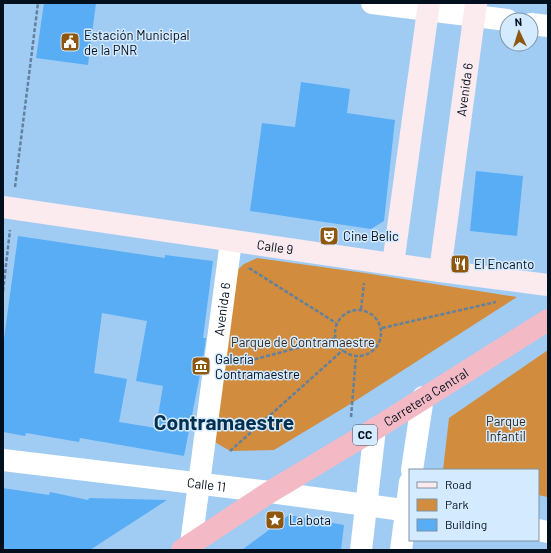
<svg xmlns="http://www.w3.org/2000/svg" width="551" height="553" font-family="Barlow,sans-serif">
<rect width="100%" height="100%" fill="#a0ccf4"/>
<g fill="#d18c3e">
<path d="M257,258l108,15 152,24 -165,106 -78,47 -44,1 -17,-10 22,-169 9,-8z"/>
<path d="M548,350v147l-10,-2v-25h-95l6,-52z"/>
</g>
<g fill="#59adf4" fill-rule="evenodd">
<path d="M44,3h52l-8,62 -52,-7z"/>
<path d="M301,82l49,7 -3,24 48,7 -11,101 -13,8 -121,-18 12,-88 33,4z"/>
<path d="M476,171l47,5 -6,60 -47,-5z"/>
<path d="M18,236l147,22v-3l48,6 -10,77h3l-3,21 -19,97 -104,-18 -1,4 -53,-9 -1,3 -22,-4v-86zM102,313l45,8 -11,60 27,5 -7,42 -37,-6 8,-43 -33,-6z"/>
<path d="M3,488l46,7 1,-3 38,8 1,-2 78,2 -77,50h-87z"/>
<path d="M289,515l55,10 -3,25h-99z"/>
</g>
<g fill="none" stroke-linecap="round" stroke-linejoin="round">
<g stroke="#61819e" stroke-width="2.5" stroke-dasharray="4 2" stroke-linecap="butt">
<path d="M15,187l23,-184"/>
<path d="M249,268l87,55"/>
<path d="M3,291l7,-61"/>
<path d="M361,309l3,-26"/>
<circle cx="358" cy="333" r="23"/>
<path d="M382,328l114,-26"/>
<path d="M237,364l98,-26"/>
<path d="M351,417l5,-61"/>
<path d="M230,451l113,-101"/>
</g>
<g stroke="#fff" stroke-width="22">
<path d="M372,3l135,17"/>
<path d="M531,24l17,2"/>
<path id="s1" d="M3,460l267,32 140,19"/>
<path d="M412,470l11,-73"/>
<path d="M538,530l10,2"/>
<path id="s2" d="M191,544l40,-303"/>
<path d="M361,550l14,-121"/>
<path d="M401,550l9,-68"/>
</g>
<g stroke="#fbeaee" stroke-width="22">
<path id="s3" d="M3,207l437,64 108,14"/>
<path d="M393,264l36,-261"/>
<path id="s4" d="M440,271l36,-268"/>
</g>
<path stroke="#f3bac5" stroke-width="22" id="s5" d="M182,550l88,-58 105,-63 173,-109"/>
</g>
<defs>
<symbol id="civic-square" viewBox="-11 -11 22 22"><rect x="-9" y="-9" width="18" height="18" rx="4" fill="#8e570d" stroke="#d4eaff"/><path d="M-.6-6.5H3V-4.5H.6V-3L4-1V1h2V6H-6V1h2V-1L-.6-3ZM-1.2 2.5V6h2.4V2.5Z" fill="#fff"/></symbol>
<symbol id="theatre-square" viewBox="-11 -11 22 22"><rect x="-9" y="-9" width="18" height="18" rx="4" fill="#8e570d" stroke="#d4eaff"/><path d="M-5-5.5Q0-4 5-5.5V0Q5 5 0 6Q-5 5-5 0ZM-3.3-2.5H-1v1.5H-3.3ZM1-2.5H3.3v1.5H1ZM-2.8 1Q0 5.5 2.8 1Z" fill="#fff"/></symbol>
<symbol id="restaurant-square" viewBox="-11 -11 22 22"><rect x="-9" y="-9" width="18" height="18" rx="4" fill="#8e570d" stroke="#d4eaff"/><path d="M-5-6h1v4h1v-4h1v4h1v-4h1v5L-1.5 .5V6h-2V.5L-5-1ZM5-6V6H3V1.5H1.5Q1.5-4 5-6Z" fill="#fff"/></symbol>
<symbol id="museum-square" viewBox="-11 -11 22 22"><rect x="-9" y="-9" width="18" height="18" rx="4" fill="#8e570d" stroke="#d4eaff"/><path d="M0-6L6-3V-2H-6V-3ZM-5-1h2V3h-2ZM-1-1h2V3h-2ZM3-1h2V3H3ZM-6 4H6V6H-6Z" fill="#fff"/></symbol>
<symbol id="sight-square" viewBox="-11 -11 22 22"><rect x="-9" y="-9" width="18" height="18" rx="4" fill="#8e570d" stroke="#d4eaff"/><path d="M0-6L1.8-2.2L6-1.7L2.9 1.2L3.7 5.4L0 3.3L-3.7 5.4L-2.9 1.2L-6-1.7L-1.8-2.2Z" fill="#fff"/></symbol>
</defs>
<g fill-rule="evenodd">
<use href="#civic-square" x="59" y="31" width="22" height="22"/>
<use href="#theatre-square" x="318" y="225" width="22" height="22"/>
<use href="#restaurant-square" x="449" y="253" width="22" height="22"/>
<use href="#museum-square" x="190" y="355" width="22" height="22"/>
<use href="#sight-square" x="264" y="509" width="22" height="22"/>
</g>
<g text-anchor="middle" stroke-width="3" stroke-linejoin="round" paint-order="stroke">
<rect fill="#d4eaff" stroke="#415161" stroke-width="1" x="353" y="425" width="24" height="20" rx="3"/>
<g font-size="12" font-weight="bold" fill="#020f1d">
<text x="365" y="439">CC</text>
</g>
<g font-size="13" fill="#020f1d" stroke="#d4eaff" text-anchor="start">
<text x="84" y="40">Estación Municipal<tspan x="84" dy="15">de la PNR</tspan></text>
<text x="343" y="241">Cine Belic</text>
<text x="474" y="269">El Encanto</text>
<text x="215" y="364">Galería<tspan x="215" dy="15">Contramaestre</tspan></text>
<text x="289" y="525">La bota</text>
</g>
<g font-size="13" fill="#020f1d" stroke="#d4eaff">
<text dy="5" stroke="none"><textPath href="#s4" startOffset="183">Avenida 6</textPath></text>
<text dy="5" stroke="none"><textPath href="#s3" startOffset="275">Calle 9</textPath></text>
<text dy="5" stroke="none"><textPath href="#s2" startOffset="237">Avenida 6</textPath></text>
<text dy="5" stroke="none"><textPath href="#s5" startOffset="288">Carretera Central</textPath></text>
<text dy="5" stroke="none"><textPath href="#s1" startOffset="205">Calle 11</textPath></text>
</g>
<g font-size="13" fill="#392716" stroke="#d4eaff">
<text x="303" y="347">Parque de Contramaestre</text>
<text x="506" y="426">Parque<tspan x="506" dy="15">Infantil</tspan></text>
</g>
<g font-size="21" font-weight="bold" fill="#043050" stroke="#d4eaff">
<text x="224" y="430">Contramaestre</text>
</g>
</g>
<rect width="551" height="553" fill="none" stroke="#020f1d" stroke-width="8"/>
<rect x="409" y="469" width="130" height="72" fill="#d4eaff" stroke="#8092a5"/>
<rect x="417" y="482" width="20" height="6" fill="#fbeaee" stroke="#8092a5"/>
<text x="445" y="489" font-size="12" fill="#020f1d">Road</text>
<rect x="417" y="499" width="20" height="12" fill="#d18c3e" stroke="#8092a5"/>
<text x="445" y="509" font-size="12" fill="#020f1d">Park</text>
<rect x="417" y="519" width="20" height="12" fill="#59adf4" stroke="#8092a5"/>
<text x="445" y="529" font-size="12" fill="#020f1d">Building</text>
<g transform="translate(519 32) rotate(356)"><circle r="19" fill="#d4eaff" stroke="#8092a5"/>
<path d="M0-3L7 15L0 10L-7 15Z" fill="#8e570d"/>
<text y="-6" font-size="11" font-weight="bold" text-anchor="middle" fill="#020f1d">N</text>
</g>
</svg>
